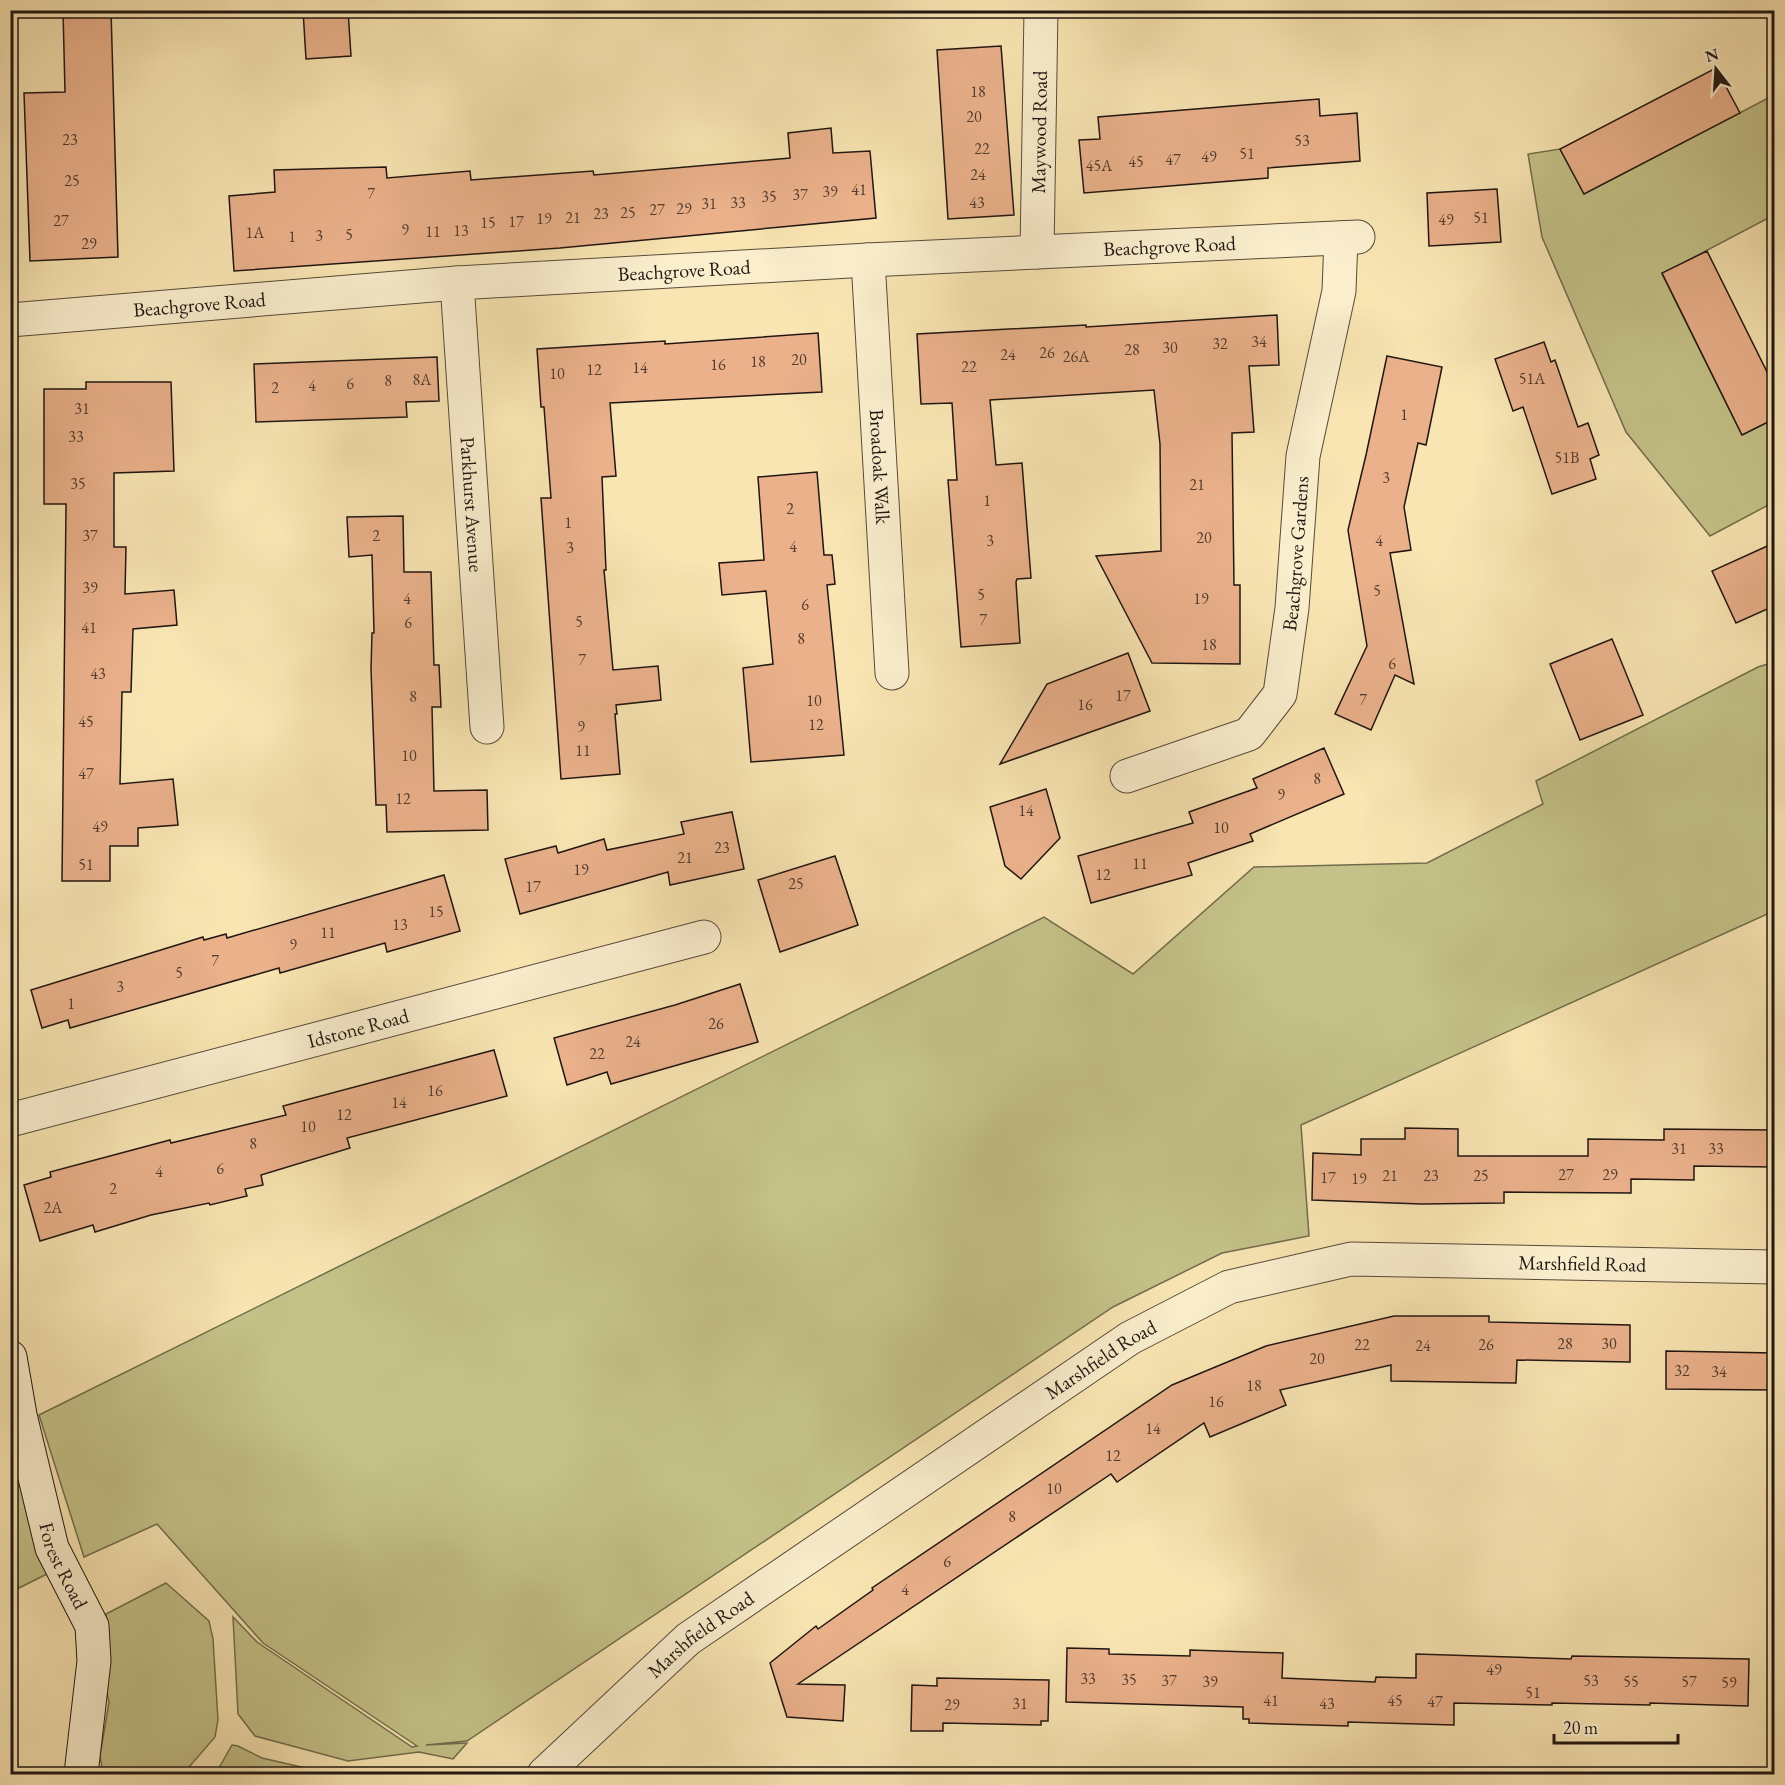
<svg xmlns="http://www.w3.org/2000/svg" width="1785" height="1785" font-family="'EB Garamond',serif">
<rect width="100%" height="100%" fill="#f8e5b2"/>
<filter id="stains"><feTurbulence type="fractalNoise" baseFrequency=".00333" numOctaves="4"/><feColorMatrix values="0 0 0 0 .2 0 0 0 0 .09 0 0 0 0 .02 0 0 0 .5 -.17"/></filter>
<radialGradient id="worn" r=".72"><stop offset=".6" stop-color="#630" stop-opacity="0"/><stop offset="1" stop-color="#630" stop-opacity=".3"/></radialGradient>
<g fill="#c4c288" stroke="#726c4d" stroke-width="1.5">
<path d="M1774,95v120l-112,59 80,161 32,-16v83l-64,34 -84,-104 -84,-195 -14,-83 32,-5 24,45z"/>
<path d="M1774,662v249l-473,214 8,111 -87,17 -109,54 -646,434 -41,4 41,-2 -14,16 -34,-7 -71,9 -93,-25 -17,-22 -5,-97 24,25 155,105 5,-1 -154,-103 -106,-119 -73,33 -45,-142 1005,-498 89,57 121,-107 173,-4 116,-59 -7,-23 222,-114z"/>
<path d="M13,1449l36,124 -38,19 -1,-142z"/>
<path d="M166,1583l43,38 4,18 5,81 -3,17 -32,37h-80l-3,-18 9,-54 -4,-18 3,-37 -2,-33z"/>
<path d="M232,1745l6,1 24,12 70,16h-121l9,-8z"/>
<path d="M421,1769l14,1 -5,4h-61z"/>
</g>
<g fill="#eab18b" stroke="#211612" stroke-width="1.5">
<path d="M63,10h48l7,247 -88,4 -6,-168 41,-1z"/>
<path d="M303,10h45l3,46 -45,3z"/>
<path d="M1001,46l13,169 -66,4 -11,-169z"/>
<path d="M1716,68l24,45 -156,81 -24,-45z"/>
<path d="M1319,99l1,17 37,-3 3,48 -92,7v10l-184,15 -5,-53 21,-1 -2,-22z"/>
<path d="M831,128l2,25 37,-2 6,67 -316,30 -326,23 -5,-75 46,-4 -1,-22 112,-3 1,11 83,-7 1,9 122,-9 1,4 196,-17 -2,-25z"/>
<path d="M1497,189l4,53 -72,4 -2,-53z"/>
<path d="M1707,251l67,135v33l-32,16 -80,-162z"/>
<path d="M1277,315l2,50 -30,1 5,66 -22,1 2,152h6v79l-88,-1 -56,-107 65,-5 -1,-107 -6,-54 -164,10 6,65 26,-2 9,115 -14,1 -1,3 4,61 -59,4 -13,-167h9l-5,-77 -31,1 -4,-70 169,-9v2z"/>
<path d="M818,333l4,59 -212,11 6,73 -14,1 4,93h-2l9,100 45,-4 3,34 -45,5 1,9h-2l5,60 -59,5 -20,-281h10l-7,-91h-3l-4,-58 128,-8v3z"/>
<path d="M1544,342l7,20 4,-2 23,67 10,-4 11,32 -9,4 6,20 -44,15 -29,-87 -10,4 -18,-52z"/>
<path d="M1387,356l55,11 -16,78 -8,-2 -14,64 7,43 -21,3 24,131 -19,-9 -24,55 -36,-16 32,-68 -19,-116 18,-75z"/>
<path d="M437,357l2,44 -33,1 1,15 -151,5 -2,-58z"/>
<path d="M86,382h85l3,89 -60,2v74h12l-1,47 49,-4 3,35 -44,4 -2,63h-9l-2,92 53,-5 5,46 -40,3v18h-28v35h-48l4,-377h-22v-115h42z"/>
<path d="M817,472l7,83h8l3,29 -8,1 17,170 -93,7 -8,-94 30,-4 -7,-73 -44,4 -3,-32 45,-3 -6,-83z"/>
<path d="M403,516l1,56h27l3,93h5l2,42h-9l2,84 53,-1 1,40 -101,2 -1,-27h-10l-5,-136 1,-36h2l-2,-78 -23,2 -2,-40z"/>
<path d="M1774,543v63l-38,17 -24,-52z"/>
<path d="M1612,639l31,76 -63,25 -30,-76z"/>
<path d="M1128,653l22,58 -150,53 47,-80z"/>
<path d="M1324,748l20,46 -94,40 3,7 -65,22 4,12 -101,28 -13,-47 115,-33 -4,-11 68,-24 -4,-9z"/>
<path d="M1046,789l14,49 -39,41 -16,-13 -15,-59z"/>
<path d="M732,812l12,57 -74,16 -2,-13 -148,42 -15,-55 51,-13 2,7 46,-14 3,11 77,-16 -3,-12z"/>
<path d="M835,856l23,69 -78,27 -22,-72z"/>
<path d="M444,875l16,56 -73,21 -2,-9 -105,30 -1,-5 -209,60 -2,-8 -26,8 -11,-38 172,-53 1,3 22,-6 1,4z"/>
<path d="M740,984l18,58 -147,42 -4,-12 -40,13 -13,-47 121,-33z"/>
<path d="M494,1050l13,46 -160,42 3,10 -89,27 2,10 -18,4 2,7 -37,9 -1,-2 -58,12 -56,17 -2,-7 -53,16 -16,-56 27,-8 -1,-5 120,-32 1,3 115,-28 -3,-9z"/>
<path d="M1405,1128l53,1v27h130v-17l76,1v-11l110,1v37l-80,-1v14l-63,-1v14l-127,-1v11l-83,1 -109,-4 1,-47 48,2v-16h44z"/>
<path d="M1394,1316h95v6l141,3v37l-113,-2 -1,23 -125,-2v-16l-111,25 6,15 -76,32 -6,-14 -87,59 -6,-8 -313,210 47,1 -2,36 -56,-4 -17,-54 46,-37 2,3 55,-39 -1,-2 300,-203 94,-39z"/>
<path d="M1666,1351l108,2v37l-108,-1z"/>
<path d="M1067,1648l42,1v5l40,1 41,1v-6l93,3 -1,25 93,4 1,-5 40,1v-24l155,5 1,-3 177,3 -1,47 -98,-3v2l-98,-2v2l-98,-2v22l-106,-3v4l-99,-3v-4h-6v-12l-177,-5z"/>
<path d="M937,1678l112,2 -1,41h-7v4l-98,-2v8h-32l1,-46 25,1z"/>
</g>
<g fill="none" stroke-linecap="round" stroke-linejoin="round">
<defs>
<g id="street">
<path id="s1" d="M1037,252l4,-242"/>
<path id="s2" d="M868,260l24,413"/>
<path id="s3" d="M457,283l30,444"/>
<path id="s4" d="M10,320l447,-37 411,-23 490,-23"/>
<path id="s5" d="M1127,776l122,-42 31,-40 12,-86 11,-152 36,-165 2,-53"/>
<path id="s6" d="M10,1120l694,-183"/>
<path id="s7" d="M544,1774l144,-135 442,-301 99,-51 122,-28 423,8"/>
</g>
<g id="secondary">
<path id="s8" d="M10,1357l10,58 32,133 40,78 2,35 -13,113"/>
</g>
</defs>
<use href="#street" stroke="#574a3a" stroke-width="35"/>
<use href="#secondary" stroke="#211612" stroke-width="35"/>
<use href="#street" stroke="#faeecd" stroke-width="33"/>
<use href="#secondary" stroke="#faeecd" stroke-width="33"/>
</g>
<g text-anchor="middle" stroke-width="6" stroke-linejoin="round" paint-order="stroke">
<g font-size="16" fill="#533d30">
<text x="978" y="97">18</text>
<text x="974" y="122">20</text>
<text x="70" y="145">23</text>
<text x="1302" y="146">53</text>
<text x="982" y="154">22</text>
<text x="1247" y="159">51</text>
<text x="1209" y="162">49</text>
<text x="1173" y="165">47</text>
<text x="1136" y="167">45</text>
<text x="1099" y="171">45A</text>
<text x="978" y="180">24</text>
<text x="72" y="186">25</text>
<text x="859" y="195">41</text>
<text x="830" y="197">39</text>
<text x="371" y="199">7</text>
<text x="800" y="200">37</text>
<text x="769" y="202">35</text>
<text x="738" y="208">33</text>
<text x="977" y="208">43</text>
<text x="709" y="209">31</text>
<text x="684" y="214">29</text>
<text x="657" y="215">27</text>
<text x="628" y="218">25</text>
<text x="601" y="219">23</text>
<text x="573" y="223">21</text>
<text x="1481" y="223">51</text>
<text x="544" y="224">19</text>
<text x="1446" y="225">49</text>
<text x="61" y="226">27</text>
<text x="516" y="227">17</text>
<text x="488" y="228">15</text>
<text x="405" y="235">9</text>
<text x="461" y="236">13</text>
<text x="433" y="237">11</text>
<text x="255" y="238">1A</text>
<text x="349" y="240">5</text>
<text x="319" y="241">3</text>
<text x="292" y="242">1</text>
<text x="89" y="249">29</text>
<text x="1259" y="347">34</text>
<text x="1220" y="349">32</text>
<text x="1170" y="353">30</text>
<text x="1132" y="355">28</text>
<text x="1047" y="358">26</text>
<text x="1008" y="360">24</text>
<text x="1076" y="362">26A</text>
<text x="799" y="365">20</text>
<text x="758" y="367">18</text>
<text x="718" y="370">16</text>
<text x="969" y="372">22</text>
<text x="640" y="373">14</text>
<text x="594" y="375">12</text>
<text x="557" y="379">10</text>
<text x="1532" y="384">51A</text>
<text x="422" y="385">8A</text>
<text x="388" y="386">8</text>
<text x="350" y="389">6</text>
<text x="312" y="391">4</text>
<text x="275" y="393">2</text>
<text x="82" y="414">31</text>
<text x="1404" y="420">1</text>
<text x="76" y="442">33</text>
<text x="1567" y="463">51B</text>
<text x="1386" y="483">3</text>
<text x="78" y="489">35</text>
<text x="1197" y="490">21</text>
<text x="987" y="506">1</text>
<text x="790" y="514">2</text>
<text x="568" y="528">1</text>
<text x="90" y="541">37</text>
<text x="376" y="541">2</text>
<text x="1204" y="543">20</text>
<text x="990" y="546">3</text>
<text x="1379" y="546">4</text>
<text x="793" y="552">4</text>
<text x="570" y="553">3</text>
<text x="90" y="593">39</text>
<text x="1377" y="596">5</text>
<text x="981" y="600">5</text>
<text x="407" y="604">4</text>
<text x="1201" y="604">19</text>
<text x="805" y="610">6</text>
<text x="983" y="625">7</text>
<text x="579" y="627">5</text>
<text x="408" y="628">6</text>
<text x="89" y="633">41</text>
<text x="801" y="644">8</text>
<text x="1209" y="650">18</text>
<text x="582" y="665">7</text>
<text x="1392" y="669">6</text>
<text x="98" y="679">43</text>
<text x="1123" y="701">17</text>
<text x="413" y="702">8</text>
<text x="1363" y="705">7</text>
<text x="814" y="706">10</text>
<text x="1085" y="710">16</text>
<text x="86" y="727">45</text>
<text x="816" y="730">12</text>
<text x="581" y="732">9</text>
<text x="583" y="756">11</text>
<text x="409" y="761">10</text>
<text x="86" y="779">47</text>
<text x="1317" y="784">8</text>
<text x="1281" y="800">9</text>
<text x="403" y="804">12</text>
<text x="1026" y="816">14</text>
<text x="100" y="832">49</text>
<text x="1221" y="833">10</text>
<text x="722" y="853">23</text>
<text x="685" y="863">21</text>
<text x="1140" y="869">11</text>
<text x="86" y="870">51</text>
<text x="581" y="875">19</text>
<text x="1103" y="880">12</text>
<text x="796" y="889">25</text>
<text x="533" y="892">17</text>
<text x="436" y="917">15</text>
<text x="400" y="930">13</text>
<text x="328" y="938">11</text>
<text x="293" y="950">9</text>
<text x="215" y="966">7</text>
<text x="179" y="978">5</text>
<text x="120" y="992">3</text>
<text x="71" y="1009">1</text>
<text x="716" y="1029">26</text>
<text x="633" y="1047">24</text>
<text x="597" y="1059">22</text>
<text x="435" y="1096">16</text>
<text x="399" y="1108">14</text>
<text x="344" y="1120">12</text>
<text x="308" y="1132">10</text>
<text x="253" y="1149">8</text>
<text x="1679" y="1154">31</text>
<text x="1716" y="1154">33</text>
<text x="220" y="1174">6</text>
<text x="159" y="1177">4</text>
<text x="1566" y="1180">27</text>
<text x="1610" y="1180">29</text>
<text x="1390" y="1181">21</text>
<text x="1431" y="1181">23</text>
<text x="1481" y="1181">25</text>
<text x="1328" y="1183">17</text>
<text x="1359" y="1184">19</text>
<text x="113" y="1194">2</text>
<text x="53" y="1213">2A</text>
<text x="1565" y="1349">28</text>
<text x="1609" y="1349">30</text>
<text x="1362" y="1350">22</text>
<text x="1486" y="1350">26</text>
<text x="1423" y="1351">24</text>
<text x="1317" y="1364">20</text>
<text x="1682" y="1376">32</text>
<text x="1719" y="1377">34</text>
<text x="1254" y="1391">18</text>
<text x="1216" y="1407">16</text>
<text x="1153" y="1434">14</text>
<text x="1113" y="1461">12</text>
<text x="1054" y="1494">10</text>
<text x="1012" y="1522">8</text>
<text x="947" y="1567">6</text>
<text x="905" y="1595">4</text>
<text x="1494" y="1675">49</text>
<text x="1088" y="1684">33</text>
<text x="1129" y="1685">35</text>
<text x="1169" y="1686">37</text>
<text x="1591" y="1686">53</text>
<text x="1210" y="1687">39</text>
<text x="1631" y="1687">55</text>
<text x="1689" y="1687">57</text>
<text x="1729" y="1688">59</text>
<text x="1533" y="1698">51</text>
<text x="1271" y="1706">41</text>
<text x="1395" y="1706">45</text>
<text x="1435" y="1707">47</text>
<text x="1020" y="1709">31</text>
<text x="1327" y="1709">43</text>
<text x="952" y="1710">29</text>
</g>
<g font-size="20" fill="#211612" stroke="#faeecd">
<text dy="7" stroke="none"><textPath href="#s1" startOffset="120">Maywood Road</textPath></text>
<text dy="7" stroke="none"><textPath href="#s4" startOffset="1162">Beachgrove Road</textPath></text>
<text dy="7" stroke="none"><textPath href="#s4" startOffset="676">Beachgrove Road</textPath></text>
<text dy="7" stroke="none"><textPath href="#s4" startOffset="190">Beachgrove Road</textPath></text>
<text dy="7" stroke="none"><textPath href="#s2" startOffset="207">Broadoak Walk</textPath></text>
<text dy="7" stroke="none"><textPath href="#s3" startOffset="222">Parkhurst Avenue</textPath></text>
<text dy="7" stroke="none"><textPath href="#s5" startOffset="321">Beachgrove Gardens</textPath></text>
<text dy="7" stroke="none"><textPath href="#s6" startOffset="360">Idstone Road</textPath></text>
<text dy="7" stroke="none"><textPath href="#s7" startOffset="1200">Marshfield Road</textPath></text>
<text dy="7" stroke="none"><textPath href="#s7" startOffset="696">Marshfield Road</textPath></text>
<text dy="7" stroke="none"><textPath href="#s8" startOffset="216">Forest Road</textPath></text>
<text dy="7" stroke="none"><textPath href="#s7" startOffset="210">Marshfield Road</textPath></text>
</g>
</g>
<rect width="1785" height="1785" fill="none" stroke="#f8e5b2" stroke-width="36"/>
<rect x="12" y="12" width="1761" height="1761" fill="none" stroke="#211612" stroke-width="3"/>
<rect x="18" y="18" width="1749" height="1749" fill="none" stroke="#211612" stroke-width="1.5"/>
<g transform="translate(1716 69) rotate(343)" stroke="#faeecd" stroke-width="4.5" paint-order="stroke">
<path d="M0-4.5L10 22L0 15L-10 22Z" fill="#211612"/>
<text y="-9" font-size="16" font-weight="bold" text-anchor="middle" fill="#211612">N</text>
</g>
<path d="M1554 1734v9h124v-9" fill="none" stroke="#211612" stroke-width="3"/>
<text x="1563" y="1734" font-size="18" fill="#211612" stroke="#faeecd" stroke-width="4.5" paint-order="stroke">20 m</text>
<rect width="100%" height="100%" filter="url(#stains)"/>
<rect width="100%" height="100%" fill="url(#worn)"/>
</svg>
